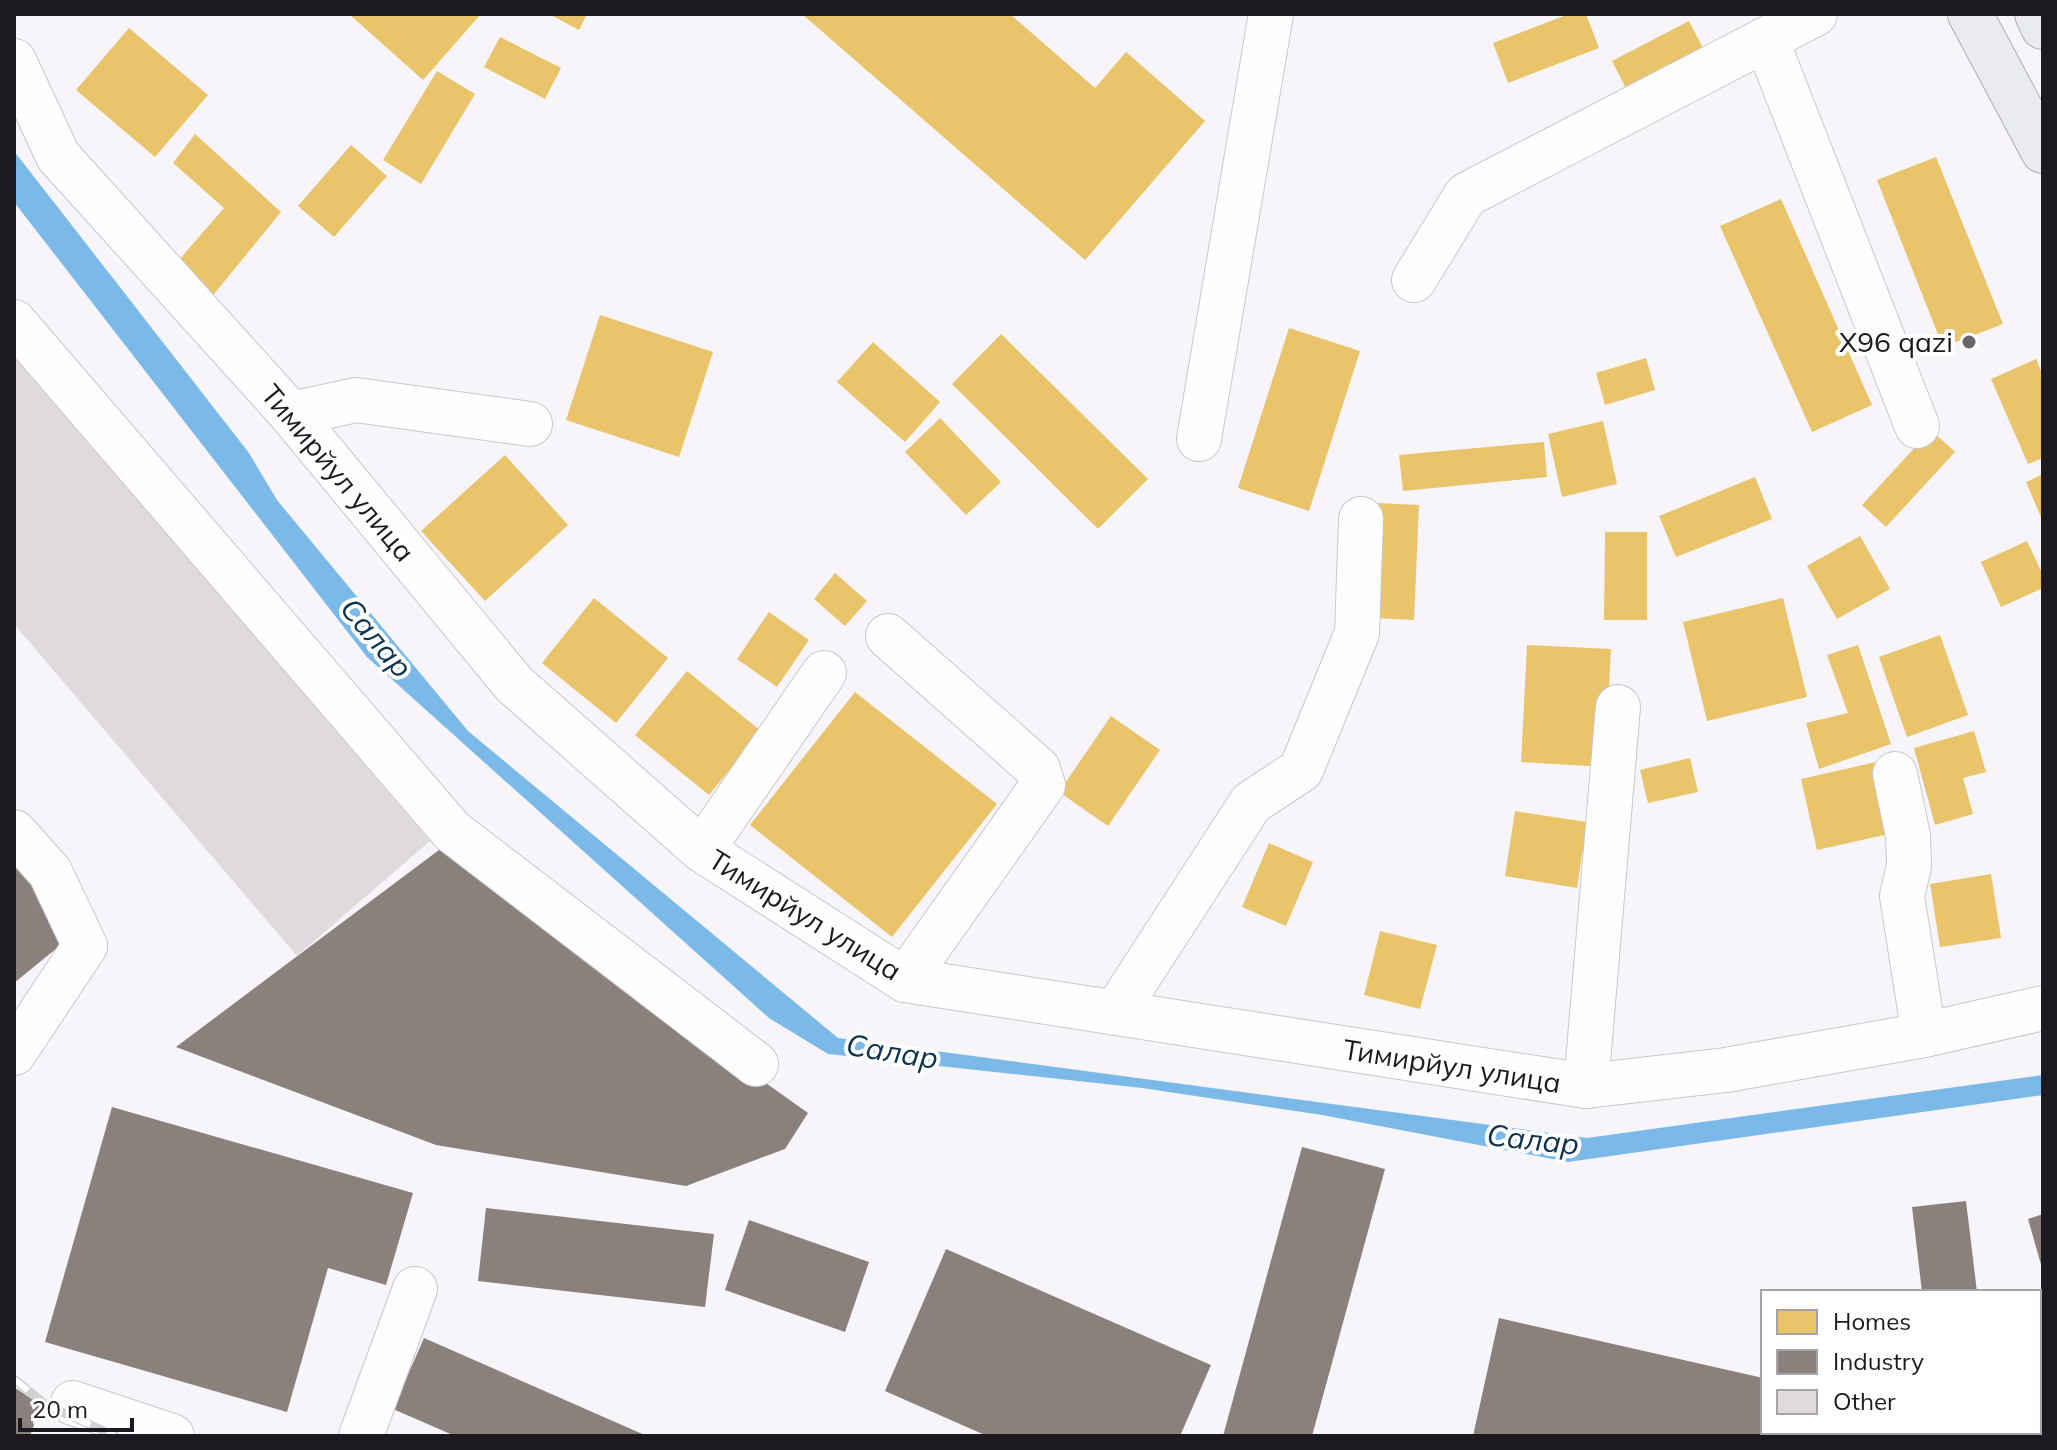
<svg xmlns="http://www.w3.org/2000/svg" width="2057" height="1450" font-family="Mulish,sans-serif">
<rect width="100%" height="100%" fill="#f8f5fa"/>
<path fill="#7bbae8" d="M14,151l235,302 28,47 191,231 370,307 749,100 456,-63v20l-475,67 -246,-47 -180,-27 -314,-34 -59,-36 -402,-361 -353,-455z"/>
<g fill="#e9c46a">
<path d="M349,14h132l-58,66z"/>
<path d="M549,14h38l-8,16z"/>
<path d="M802,14h208l85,74 31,-36 79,69 -120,139z"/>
<path d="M1569,14h17l13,34 -91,35 -15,-40z"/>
<path d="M1689,21l19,37 -77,40 -19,-37z"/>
<path d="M129,28l79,67 -53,62 -79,-67z"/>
<path d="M500,37l61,31 -16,31 -61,-32z"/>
<path d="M437,71l38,23 -54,90 -38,-24z"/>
<path d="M195,134l86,78 -71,87 -38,-31 52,-60 -51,-45z"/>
<path d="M351,145l36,31 -53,61 -36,-31z"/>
<path d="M1936,157l67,167 -60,23 -66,-167z"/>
<path d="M1781,199l91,206 -60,27 -92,-206z"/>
<path d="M600,315l113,37 -34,105 -113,-37z"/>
<path d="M1289,328l71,23 -51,160 -71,-23z"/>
<path d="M1001,334l147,145 -50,50 -146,-145z"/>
<path d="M873,342l67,60 -35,40 -68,-60z"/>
<path d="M1646,358l9,32 -50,15 -9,-32z"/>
<path d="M2036,359l7,17v82l-15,6 -37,-85z"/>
<path d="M940,418l61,64 -35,33 -61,-63z"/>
<path d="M1603,421l14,63 -55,13 -14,-63z"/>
<path d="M1931,430l24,22 -69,75 -24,-22z"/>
<path d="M1544,442l3,35 -144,14 -4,-36z"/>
<path d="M505,455l63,70 -83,76 -64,-70z"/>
<path d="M2043,474v48l-17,-40z"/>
<path d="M1755,477l17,42 -96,38 -17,-41z"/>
<path d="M1377,503l42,2 -5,115 -42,-2z"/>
<path d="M1605,532h42v88h-43z"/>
<path d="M1860,536l30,53 -53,30 -30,-53z"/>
<path d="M2027,541l16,34v13l-42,19 -20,-45z"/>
<path d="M835,573l32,28 -22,25 -31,-27z"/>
<path d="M594,598l74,60 -52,65 -74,-60z"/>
<path d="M1783,598l24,99 -100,24 -24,-99z"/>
<path d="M769,612l40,28 -32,47 -40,-28z"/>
<path d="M1940,635l28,80 -61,22 -28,-80z"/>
<path d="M1527,645l84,4 -6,118 -84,-5z"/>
<path d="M1858,645l33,99 -72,25 -13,-46 42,-10 -21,-58z"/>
<path d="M687,671l74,60 -52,64 -74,-60z"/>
<path d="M855,692l142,112 -105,133 -142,-112z"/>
<path d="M1111,716l49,34 -52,76 -49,-34z"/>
<path d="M1974,731l12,41 -23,6 10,36 -38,11 -21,-77z"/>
<path d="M1690,758l8,34 -50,11 -8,-33z"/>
<path d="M1885,760l17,71 -85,19 -16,-71z"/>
<path d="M1515,811l72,11 -10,66 -72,-12z"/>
<path d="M1269,843l44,19 -27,64 -44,-19z"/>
<path d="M1991,874l10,64 -61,9 -10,-63z"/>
<path d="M1380,931l57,14 -17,64 -56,-14z"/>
</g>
<g fill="#8a817c">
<path d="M443,847l29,27 336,239 -23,36 -99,37 -250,-41 -260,-98z"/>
<path d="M14,862l59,73 -59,48z"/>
<path d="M112,1107l301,86 -27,92 -58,-17 -41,144 -242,-70z"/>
<path d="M1302,1147l83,22 -73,267h-89z"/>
<path d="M1966,1201l11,91h-55l-10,-85z"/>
<path d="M486,1208l228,26 -9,73 -227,-26z"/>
<path d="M2043,1214v54h-1l-14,-49z"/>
<path d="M749,1220l120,42 -24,70 -120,-42z"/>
<path d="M946,1249l265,116 -31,71h-193l-102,-45z"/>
<path d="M1499,1318l264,60v58h-290z"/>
<path d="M424,1338l223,98h-192l-62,-27z"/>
<path d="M14,1387l27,18 -11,31h-16z"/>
<path d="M1938,1432h54l1,4h-55z"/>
</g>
<path fill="#e0dade" d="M14,353l416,488 -133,115 -283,-332z"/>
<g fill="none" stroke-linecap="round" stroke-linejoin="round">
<defs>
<g id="minor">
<path d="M1766,39l151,387"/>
<path d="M14,61l44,95 233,258 223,270 188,166 203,130 681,106 140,-16 198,-35 119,-27"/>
<path d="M1414,280l52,-85 349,-181"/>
<path d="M14,322l438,509 304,233"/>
<path d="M291,414l65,-14 174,24"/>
<path d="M1199,439l72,-425"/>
<path d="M888,636l150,133 5,16 -138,195"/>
<path d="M1895,774l13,62 1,30 -7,30 22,139"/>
<path d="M14,832l36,40 35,74 -71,107"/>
<path d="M702,850l122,-177"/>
<path d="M1115,1013l136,-210 50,-33 56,-137 4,-114"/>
<path d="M1586,1086l32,-379"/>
<path d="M73,1403l99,33"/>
<path d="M361,1436l54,-147"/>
</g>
<g id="major">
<path d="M1970,14l73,137"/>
<path d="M2037,14l6,13"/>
</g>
</defs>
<use href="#minor" stroke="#cac7cc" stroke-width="46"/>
<use href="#major" stroke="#aeacb9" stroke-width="46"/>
<use href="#minor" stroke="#fefefe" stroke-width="44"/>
<use href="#major" stroke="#eaeaf1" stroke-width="44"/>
<defs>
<path id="rail" d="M14,1379l32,26 69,31"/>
</defs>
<use href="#rail" stroke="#d2d0d2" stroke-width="9"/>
<use href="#rail" stroke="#fff" stroke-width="6" stroke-dasharray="18" stroke-linecap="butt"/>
</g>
<circle fill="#6a666c" stroke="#fff" stroke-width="3" cx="1969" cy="342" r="8"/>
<g text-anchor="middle" stroke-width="8" stroke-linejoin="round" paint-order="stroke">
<g font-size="28" fill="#1d1920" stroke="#fff" text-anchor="end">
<text x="1953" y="352">X96 qazi</text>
</g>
<g font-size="28" fill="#1d1920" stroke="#fff">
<text transform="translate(338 473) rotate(50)" y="10">Тимирйул улица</text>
<text transform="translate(805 915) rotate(32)" y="10">Тимирйул улица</text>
<text transform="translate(1452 1066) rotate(9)" y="10">Тимирйул улица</text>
</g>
<g font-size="30" font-style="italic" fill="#0d334e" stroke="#fff">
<text transform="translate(376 638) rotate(50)" y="10">Салар</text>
<text transform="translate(892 1052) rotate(9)" y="10">Салар</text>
<text transform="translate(1533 1140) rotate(6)" y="10">Салар</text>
</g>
</g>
<rect width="2057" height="1450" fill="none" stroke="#1d1920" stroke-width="32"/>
<rect x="1761" y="1290" width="280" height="144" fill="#ffffff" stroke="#a5a3a6" stroke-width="2"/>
<rect x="1777" y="1310" width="40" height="24" fill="#e9c46a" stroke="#a5a3a6" stroke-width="2"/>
<text x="1833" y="1330" font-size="24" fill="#1d1920">Homes</text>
<rect x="1777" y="1350" width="40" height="24" fill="#8a817c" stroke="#a5a3a6" stroke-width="2"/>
<text x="1833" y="1370" font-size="24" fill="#1d1920">Industry</text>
<rect x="1777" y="1390" width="40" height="24" fill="#e0dade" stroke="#a5a3a6" stroke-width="2"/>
<text x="1833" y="1410" font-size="24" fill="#1d1920">Other</text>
<path d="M20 1418v12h112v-12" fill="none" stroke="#1d1920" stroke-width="4"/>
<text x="32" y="1418" font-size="24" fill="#1d1920" stroke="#ffffff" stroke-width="6" paint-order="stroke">20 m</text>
</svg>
